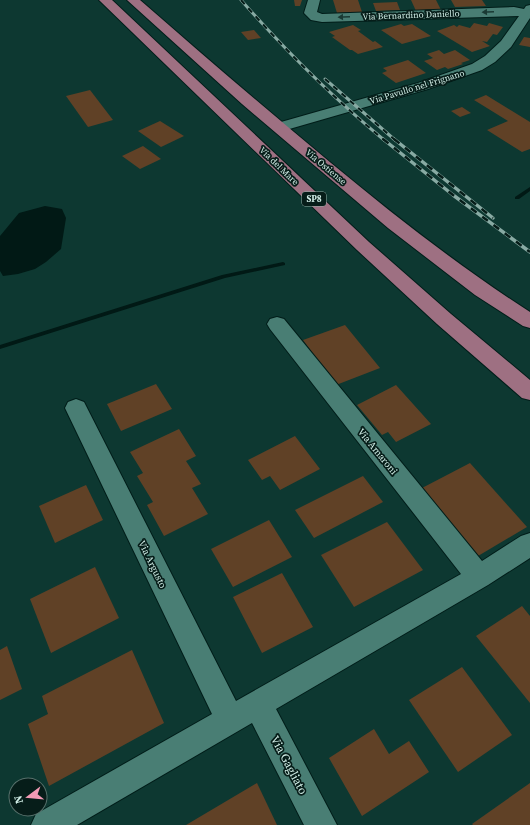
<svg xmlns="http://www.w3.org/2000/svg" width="530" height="825" font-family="'Source Serif 4',serif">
<rect width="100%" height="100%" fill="#0d3831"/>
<path fill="#011915" d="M45,206l17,3 4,9 -5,31 -15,13 -11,7 -17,5 -15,2 -3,-5v-35l19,-23z"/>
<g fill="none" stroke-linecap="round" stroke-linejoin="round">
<g fill="#011915" fill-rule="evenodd">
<path d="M530,187v4l-11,8h-4v-2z"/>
<path d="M283,262l2,1v2l-60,13 -225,71v-4l222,-70z"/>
</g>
</g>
<g fill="#604126">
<path d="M294,0h8l-2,6h-5z"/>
<path d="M333,0h25l4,12 -25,1z"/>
<path d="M411,0h25l5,10 -25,1z"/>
<path d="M451,0h31l4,6 -31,1z"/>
<path d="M397,2l3,8 -24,1 -3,-8z"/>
<path d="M474,23l13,3 2,-3 14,4 -6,8 -4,-1 -6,8 -5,-1 8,5 -18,6 -35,-21 17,-6 3,2 2,-2 11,3z"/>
<path d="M401,24l3,2 8,-2 19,12 -29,8 -21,-14z"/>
<path d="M353,25l8,5 -3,1 15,11 2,-1 8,6 -25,7 -6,-4h-2l-18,-13 3,-1 -6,-4z"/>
<path d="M254,30l7,8 -13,2 -7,-8z"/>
<path d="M524,37l6,1v9l-11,-2z"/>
<path d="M439,50l5,4 11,-4 15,10 -9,3 2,1 -15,5 -3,-2 -8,3 -13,-9 9,-3 -6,-4z"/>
<path d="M408,60l18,13 -30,10 -14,-10 5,-2 -4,-3z"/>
<path d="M90,90l23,30 -25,7 -22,-31z"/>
<path d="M486,95l44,27v27l-8,3 -35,-22 21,-9 -34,-21z"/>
<path d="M462,107l9,6 -11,4 -9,-6z"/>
<path d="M160,121l24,15 -23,11 -23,-16z"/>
<path d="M143,146l18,13 -21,10 -18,-13z"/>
<path d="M345,325l35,43 -44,17 -33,-45z"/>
<path d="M156,384l16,25 -51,22 -14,-27z"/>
<path d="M396,385l35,39 -35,18 -8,-10 -6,3 -25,-30z"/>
<path d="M179,429l17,27 -10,5 15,23 -9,4 16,26 -44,22 -17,-31 6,-3 -16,-26 6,-3 -13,-21z"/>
<path d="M295,436l25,33 -40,21 -10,-14 -8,4 -14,-20z"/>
<path d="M470,463l57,64 -49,29 -56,-68z"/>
<path d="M363,476l20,26 -69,36 -19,-28z"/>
<path d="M86,485l17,35 -48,23 -16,-37z"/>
<path d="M269,520l23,37 -59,30 -22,-38z"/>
<path d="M387,522l36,48 -69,37 -33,-52z"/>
<path d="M95,567l24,51 -68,35 -21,-54z"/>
<path d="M282,573l31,54 -51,26 -29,-56z"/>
<path d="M522,606l8,10v87l-54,-67z"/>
<path d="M7,646l15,43 -22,11v-50z"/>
<path d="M132,650l32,73 -115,63 -21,-62 20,-10 -6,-18z"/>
<path d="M462,667l50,68 -54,37 -49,-72z"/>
<path d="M374,729l15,25 20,-13 20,31 -67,44 -33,-58z"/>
<path d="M257,783l20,42h-91z"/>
<path d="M530,783v42h-57l-1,-1z"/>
</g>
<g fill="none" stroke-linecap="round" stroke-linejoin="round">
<defs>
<g id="minor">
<path d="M308,0h12l-3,12 5,2 192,-7 10,2 2,-3 4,-1v13l-19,29 -16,15 -13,8 -54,19 -149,43 -5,-2 -3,-3 3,-3 144,-41 54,-19 13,-8 16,-15 18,-25 -197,6 -11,-2 -7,-7z"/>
<path d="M277,317l7,2 198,242 39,-25 9,-3v25l-42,27 -212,124 61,116h-33l-52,-102 -175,102h-46l5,-11 176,-100 -147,-306 3,-6 8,-3 8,3 152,299 225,-127 -191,-245 -3,-5 3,-5z"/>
</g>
<g id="major">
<path d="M99,0h13l257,242 82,72 79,66v20l-8,-2 -85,-74 -80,-74z"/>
<path d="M127,0h13c63,55 127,110 191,163 64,53 129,104 199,149v16l-7,-2 -48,-31 -87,-67 -146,-124z"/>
</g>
</defs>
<use href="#minor" stroke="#011d19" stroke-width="2"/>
<use href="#major" stroke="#011d19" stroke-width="2"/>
<use href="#minor" fill="#497e74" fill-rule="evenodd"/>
<use href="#major" fill="#9e7082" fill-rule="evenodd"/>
<defs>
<g id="rail-far1">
<path d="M241,0c44,50 91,97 143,140"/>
<path d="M325,79l70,61"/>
</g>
<g id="rail">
<path d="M383,139l70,56 77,57"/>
<path d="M394,139l99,79"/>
</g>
</defs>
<use href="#rail-far1" stroke="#88aaa3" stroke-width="3"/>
<use href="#rail" stroke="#88aaa3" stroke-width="3.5"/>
<use href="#rail-far1" stroke="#061d19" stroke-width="2" stroke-dasharray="5.5" stroke-linecap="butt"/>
<use href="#rail" stroke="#061d19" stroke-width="2.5" stroke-dasharray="7" stroke-linecap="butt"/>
</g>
<defs><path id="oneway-solid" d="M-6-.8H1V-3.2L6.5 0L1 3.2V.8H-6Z"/></defs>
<g fill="#1a3a34">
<use href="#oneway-solid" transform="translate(488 12) rotate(178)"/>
<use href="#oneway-solid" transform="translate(344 17) rotate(178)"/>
</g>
<g text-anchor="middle" stroke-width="3.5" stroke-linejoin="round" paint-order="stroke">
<g font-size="9" fill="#d1ede6" stroke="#061d19">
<text transform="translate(411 15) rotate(-2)" y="3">Via Bernardino Daniello</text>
<text transform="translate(417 87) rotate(-17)" y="3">Via Pavullo nel Frignano</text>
<text transform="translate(279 166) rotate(44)" y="3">Via del Mare</text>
<text transform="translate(326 167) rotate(40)" y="3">Via Ostiense</text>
</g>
<rect fill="#061d19" stroke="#94afa8" stroke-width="1" x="302" y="192" width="24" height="14" rx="3"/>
<g font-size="9" font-weight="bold" fill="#d1ede6">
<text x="314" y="202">SP8</text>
</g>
<g font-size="10" fill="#d1ede6" stroke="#061d19">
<text transform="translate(378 451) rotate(51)" y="4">Via Amaroni</text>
<text transform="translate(153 564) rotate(64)" y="4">Via Argusto</text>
</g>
<g font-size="12" fill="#d1ede6" stroke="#061d19">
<text transform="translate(289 765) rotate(62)" y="4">Via Gagliato</text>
</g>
</g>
<g transform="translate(28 797) rotate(254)"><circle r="19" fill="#061d19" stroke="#57706b"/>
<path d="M0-3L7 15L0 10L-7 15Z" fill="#f19ab4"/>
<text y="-6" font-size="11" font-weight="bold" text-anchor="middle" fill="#d1ede6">N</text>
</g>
</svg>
